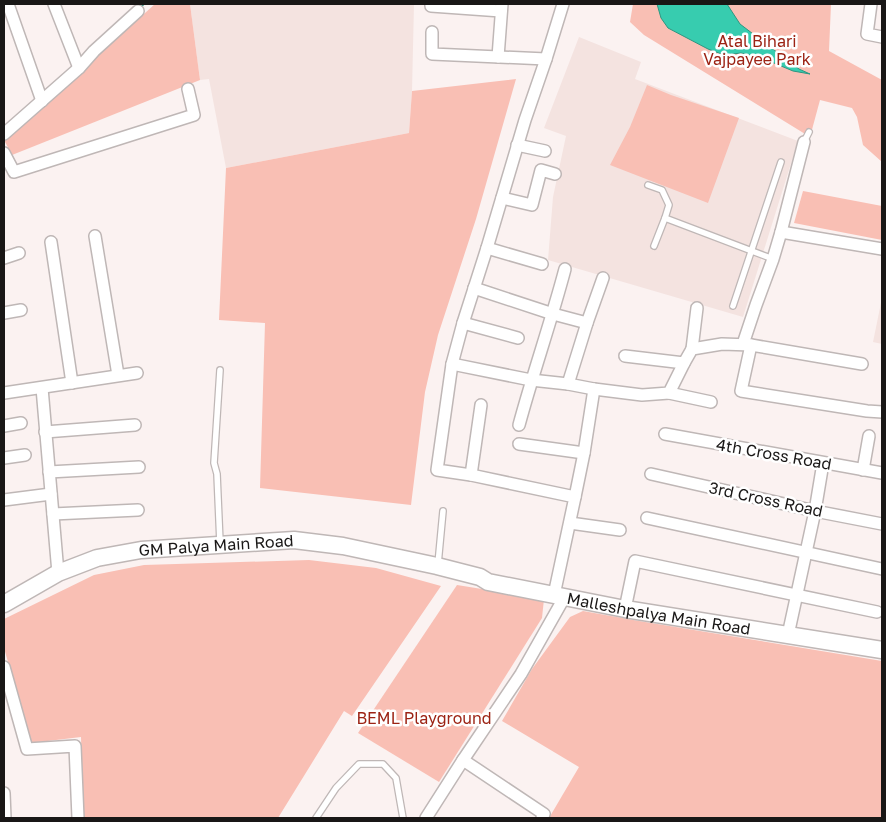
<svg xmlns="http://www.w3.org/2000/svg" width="886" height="822" font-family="'Golos Text',sans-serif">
<rect width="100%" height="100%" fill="#fbf2f1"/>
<g fill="#f4e3e0">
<path d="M190,4h224l-2,87 -3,42 -183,35 -17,-89 -9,1z"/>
<path d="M579,37l62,25 -6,17 163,62 -55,176 -195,-57 5,-63 13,-61 -22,-8z"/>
<path d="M882,298v46l-9,-2z"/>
</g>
<g fill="#f9bfb4">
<path d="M155,4h35l10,76 -188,75 -8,-15z"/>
<path d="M633,4h198l-2,47 53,29v82l-19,-17 -6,-28 -5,-9 -32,-8 -10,37 -166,-102 -14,-13z"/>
<path d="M516,79l-40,140 -38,116 -13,57 -14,113 -151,-17 5,-165 -46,-3 7,-152 183,-35 3,-42z"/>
<path d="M647,85l24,10 68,23 -31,85 -98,-38 20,-38z"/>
<path d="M803,191l79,15v34l-88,-17z"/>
<path d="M309,560l67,8 65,18 -89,130 -8,-5 -66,107h-195l-2,-81 -50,6 -27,-95v-29l90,-44 50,-10z"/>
<path d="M457,585l87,14 -2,19 -103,164 -81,-49z"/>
<path d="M583,611l56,10 243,40v157h-333l30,-51 -77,-46 30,-52 38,-52z"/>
</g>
<path fill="#37ccaf" stroke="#2e9681" d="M657,4h70l13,20 59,45 11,5 -17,-3 -31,-13 -21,-5 -17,2 -16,-6 -40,-21 -7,-10z"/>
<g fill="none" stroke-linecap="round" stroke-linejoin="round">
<path stroke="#2e9681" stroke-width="3" d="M137,9l6,-5"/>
<defs>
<g id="lane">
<path d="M804,142l5,-10"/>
<path d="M648,185l14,5 7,15 -4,13"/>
<path d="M654,246l11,-28 108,41"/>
<path d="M733,306l48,-144"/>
<path d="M220,543l-3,-69 -3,-11 6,-93"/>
<path d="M438,564l5,-53"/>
<path d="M316,818l20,-30 23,-24h24l13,14 7,40"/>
</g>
<g id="street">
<path d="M8,4l34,97"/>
<path d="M54,4l25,64"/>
<path d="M431,4v2l70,5"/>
<path d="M871,4l-4,30 15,3"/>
<path d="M432,32v22l114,5"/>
<path d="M498,57l4,-53"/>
<path d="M4,134l75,-66 15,-17 44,-40"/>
<path d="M517,145l28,6"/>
<path d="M4,153l10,19 180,-57 -6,-26"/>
<path d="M502,198l30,7 9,-35 14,4"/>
<path d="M781,232l101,17"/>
<path d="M95,236l23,139"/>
<path d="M51,242l21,141"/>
<path d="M487,248l55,16"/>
<path d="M4,258l15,-5"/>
<path d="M474,288l79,26 34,9"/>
<path d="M4,313l17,-3"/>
<path d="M463,323l55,15"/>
<path d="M743,344l13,-39 17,-46 8,-27 23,-90"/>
<path d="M751,345l-10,46 126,20 15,1"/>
<path d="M692,349l5,-41"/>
<path d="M625,356l59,7"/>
<path d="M452,364l79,16 37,4 26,5 48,6 27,-2 15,-30 8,-14 30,-5 29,1 111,19"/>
<path d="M568,384l19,-61 16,-45"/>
<path d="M42,388l16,185"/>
<path d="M4,393l133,-20"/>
<path d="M669,393l42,9"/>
<path d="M519,425c14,-52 32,-103 46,-156"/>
<path d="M4,426l17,-3"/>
<path d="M45,432l90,-7"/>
<path d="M665,434l217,39"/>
<path d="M519,444l65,9"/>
<path d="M4,458l21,-3"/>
<path d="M863,470l6,-34"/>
<path d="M49,472l90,-5"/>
<path d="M651,474l164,37 67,13"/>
<path d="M471,475l10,-70"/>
<path d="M575,497l9,-44 10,-64"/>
<path d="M4,500l47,-6"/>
<path d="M53,514l85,-4"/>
<path d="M647,518l235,51"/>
<path d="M570,523l50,7"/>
<path d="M554,595l21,-98 -104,-22 -34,-5 15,-106 11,-41 24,-75 38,-128 21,-61 17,-55"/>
<path d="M625,609l10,-48 242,51"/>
<path d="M788,635l27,-124 8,-48"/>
<path d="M4,667l23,82 48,-3 3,72"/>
<path d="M463,760l81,54 -2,4"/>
<path d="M4,793l1,25"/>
<path d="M426,818l37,-58 58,-86 43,-76"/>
</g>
<g id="secondary">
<path id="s1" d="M4,604l54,-31 39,-15 44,-8 153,-10 49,6 94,20 43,11 8,5 137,27 257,41"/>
</g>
</defs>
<use href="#lane" stroke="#bfb7b6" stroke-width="8"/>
<use href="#street" stroke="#bfb7b6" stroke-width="14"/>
<use href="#secondary" stroke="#bfb7b6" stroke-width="19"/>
<use href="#lane" stroke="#fff" stroke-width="5.5"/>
<use href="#street" stroke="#fff" stroke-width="11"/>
<use href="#secondary" stroke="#fff" stroke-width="16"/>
</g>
<g text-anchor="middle" stroke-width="5" stroke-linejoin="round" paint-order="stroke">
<g font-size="16" fill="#9c2314" stroke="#fff">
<text x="757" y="47">Atal Bihari<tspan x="757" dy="18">Vajpayee Park</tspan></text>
<text x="424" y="724">BEML Playground</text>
</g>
<g font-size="16" fill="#191716" stroke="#fff">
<text transform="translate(774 454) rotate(10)" y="6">4th Cross Road</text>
<text transform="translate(766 499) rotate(12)" y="6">3rd Cross Road</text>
<text dy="6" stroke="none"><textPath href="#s1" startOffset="224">GM Palya Main Road</textPath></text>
<text dy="6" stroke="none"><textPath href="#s1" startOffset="675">Malleshpalya Main Road</textPath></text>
</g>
</g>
<rect width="886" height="822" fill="none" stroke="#191716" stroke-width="10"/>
</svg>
